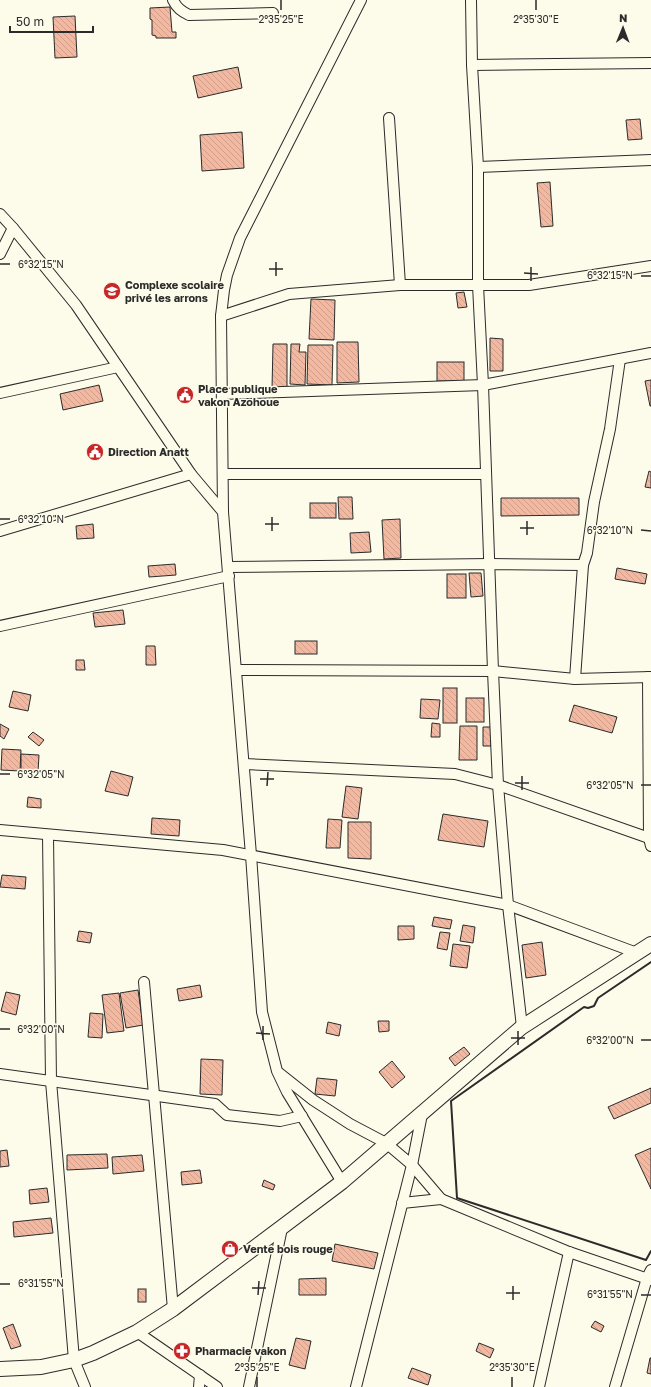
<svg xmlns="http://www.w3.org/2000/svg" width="651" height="1387" font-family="'Golos Text',sans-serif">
<defs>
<pattern id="building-back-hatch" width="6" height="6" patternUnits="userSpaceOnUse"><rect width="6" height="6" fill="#f2b8a0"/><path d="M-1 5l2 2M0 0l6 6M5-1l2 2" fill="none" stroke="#d09e8a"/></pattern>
</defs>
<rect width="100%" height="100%" fill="#fdfbea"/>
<g fill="url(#building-back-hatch)" stroke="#2b2b2b">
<path d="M170,7l2,25h4v6h-20v-2l-4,-1v-15l-2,-1v-11z"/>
<path d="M75,16l2,41 -22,1 -2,-41z"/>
<path d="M238,67l4,21 -44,10 -5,-22z"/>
<path d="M640,119l2,20 -14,1 -2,-20z"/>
<path d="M242,132l2,36 -42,3 -2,-36z"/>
<path d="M550,182l3,44 -12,1 -4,-44z"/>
<path d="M464,292l3,15 -9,1 -2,-15z"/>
<path d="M311,299l24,1 -1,40 -25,-1z"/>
<path d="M490,338l13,1v32h-13z"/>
<path d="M337,342h21l1,40 -22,1z"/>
<path d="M273,344h14v45h-15z"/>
<path d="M291,344h9l-1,8h7l-1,33 -15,-1z"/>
<path d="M308,345h25l-1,40 -25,-1z"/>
<rect x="437" y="362" width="27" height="19"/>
<path d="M651,380v26h-1l-5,-25z"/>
<path d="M99,385l4,16 -40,9 -3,-16z"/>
<path d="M649,471l2,1v16l-6,-1z"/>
<path d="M338,497h14l1,22h-14z"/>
<path d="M501,498h78v17l-78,1z"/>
<rect x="310" y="503" width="26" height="15"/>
<path d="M400,519l1,39 -17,1 -2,-39z"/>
<path d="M93,524l1,14 -17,1 -1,-13z"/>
<path d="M369,532l2,20 -20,1 -1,-20z"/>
<path d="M175,564l1,11 -27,2 -1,-11z"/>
<path d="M617,568l30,6 -2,10 -30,-5z"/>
<path d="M469,573h12l2,23 -12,1z"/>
<rect x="447" y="574" width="19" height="24"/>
<path d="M123,610l2,14 -30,3 -2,-14z"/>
<rect x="295" y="641" width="22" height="13"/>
<path d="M146,646h9l1,19h-10z"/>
<path d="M76,660h8l1,10h-9z"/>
<rect x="443" y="688" width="14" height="35"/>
<path d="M13,691l18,4 -3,16 -19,-4z"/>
<rect x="466" y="698" width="18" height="24"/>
<path d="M421,699l19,1 -2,19 -18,-1z"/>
<path d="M574,705l43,12 -5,16 -43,-12z"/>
<path d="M432,723l8,1v13h-9z"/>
<path d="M0,724l9,5 -5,10 -4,-3z"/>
<path d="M460,726h17v34h-18z"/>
<path d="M483,727h9l-1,19h-8z"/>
<path d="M33,732l11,8 -5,6 -11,-9z"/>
<path d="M2,749l19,1 -1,21 -19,-1z"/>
<path d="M21,754l18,1 -1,17 -17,-1z"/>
<path d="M111,771l22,6 -5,19 -23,-5z"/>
<path d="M346,786l16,2 -4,31 -16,-2z"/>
<path d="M28,797l13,2v9l-14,-1z"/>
<path d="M443,814l45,7 -4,26 -46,-7z"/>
<path d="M152,818l28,2 -1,16 -28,-2z"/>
<path d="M328,819l14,1 -2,28h-14z"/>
<path d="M348,822h23v37l-23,-1z"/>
<path d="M2,875l24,2 -1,12 -25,-2z"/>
<path d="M434,917l18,3 -2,9 -18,-3z"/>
<path d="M463,925l12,2 -2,16 -13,-2z"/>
<path d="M398,926h16v13l-16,1z"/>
<path d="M79,931l13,2 -2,10 -13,-2z"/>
<path d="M440,932l10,1 -3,17 -10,-2z"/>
<path d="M542,942l4,33 -20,3 -4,-33z"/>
<path d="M453,944l17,2 -3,22 -17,-2z"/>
<path d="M200,985l2,12 -23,4 -2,-12z"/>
<path d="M138,990l5,35 -17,3 -6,-35z"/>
<path d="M6,992l14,3 -4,20 -15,-4z"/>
<path d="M119,993l5,38 -17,2 -5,-38z"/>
<path d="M90,1013l13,1 -1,24 -14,-1z"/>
<path d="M378,1021h11v10l-10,1z"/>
<path d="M328,1022l13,3 -2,11 -13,-3z"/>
<path d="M464,1047l6,7 -15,12 -6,-8z"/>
<path d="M201,1059l22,1 -1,35 -22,-1z"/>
<path d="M392,1061l13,16 -13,11 -13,-16z"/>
<path d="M317,1078l20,2 -2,16 -20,-2z"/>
<path d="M651,1088v15l-37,16 -6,-12z"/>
<path d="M651,1148v41l-16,-34z"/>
<path d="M7,1150l2,16 -9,1v-16z"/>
<path d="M107,1154l1,14 -41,2v-15z"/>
<path d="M142,1155l2,16 -31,3 -1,-17z"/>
<path d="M200,1170l2,13 -20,2 -1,-13z"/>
<path d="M264,1180l11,5 -2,5 -11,-4z"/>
<path d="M47,1188l2,14 -19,2 -1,-14z"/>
<path d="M51,1218l2,15 -39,4 -1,-15z"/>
<path d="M335,1244l43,9 -4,16 -42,-8z"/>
<path d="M326,1278v17h-27v-16z"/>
<rect x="138" y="1289" width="8" height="13"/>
<path d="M595,1321l9,5 -3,6 -10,-5z"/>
<path d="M13,1324l8,22 -10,3 -8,-21z"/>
<path d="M296,1338l15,3 -6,28 -16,-4z"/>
<path d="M479,1343l15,6 -4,9 -14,-7z"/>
<path d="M650,1358h1v16l-4,-1z"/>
<path d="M412,1368l19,7 -3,10 -20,-7z"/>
</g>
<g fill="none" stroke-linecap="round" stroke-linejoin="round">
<defs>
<g id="street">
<path d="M173,0c4,8 8,11 16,15l84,-2"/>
<path d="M471,0l1,65 6,102v118l5,100 10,286 5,114 10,120 14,122"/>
<path d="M472,65l179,-2"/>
<path d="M389,118l11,167"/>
<path d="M478,167l173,-7"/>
<path d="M0,214l13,14 63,77 115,169 -191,57"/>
<path d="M0,254l13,-26"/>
<path d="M221,316l68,-22 111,-9h129l122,-19"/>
<path d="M0,393l118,-26"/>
<path d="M222,394l261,-9 168,-32"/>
<path d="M191,474l32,38 28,343 11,157 15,59 10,21 55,90"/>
<path d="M223,474h263"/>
<path d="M223,512l-2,-196 3,-26 3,-15 13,-37 121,-238"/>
<path d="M228,567l262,-3 93,1"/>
<path d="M0,626l229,-50"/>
<path d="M236,670l257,1 82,8 76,-2"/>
<path d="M648,677l1,161 2,8"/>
<path d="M575,679l8,-114 4,-12 7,-51 16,-73 10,-70"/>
<path d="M244,764l211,10 43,11 151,53"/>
<path d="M0,830l223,20 285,55 129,48"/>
<path d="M48,835l3,246 23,279 11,27"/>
<path d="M144,982l29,327"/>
<path d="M279,1073l34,27 37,24 36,19 26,22 29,34 128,53 82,28"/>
<path d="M0,1074l215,30 12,11 53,6 22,-5"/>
<path d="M402,1203l39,-4"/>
<path d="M137,1332l80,55"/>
<path d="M199,1387l1,-12"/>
<path d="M249,1387l33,-159"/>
<path d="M356,1387l56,-222 10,-51"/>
<path d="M539,1387l30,-135"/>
<path d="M615,1387l32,-109 4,-8"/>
</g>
<path id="secondary" d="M0,1369l41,-2 33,-7 19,-7 44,-21 36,-23 169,-127 180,-155 129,-83"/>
</defs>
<use href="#street" stroke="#2b2b2b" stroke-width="12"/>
<use href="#secondary" stroke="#2b2b2b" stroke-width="16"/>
<use href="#street" stroke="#fdfbea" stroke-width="10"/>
<use href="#secondary" stroke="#fdfbea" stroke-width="14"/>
<path stroke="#2b2b2b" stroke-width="2" d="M651,962l-53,36 -4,8 -6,2 -4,-1 -133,94 6,97 189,62 5,-9"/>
</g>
<path fill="none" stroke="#2b2b2b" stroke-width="1.5" d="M281,10v-10M536,10v-10M0,264h10M269,269h14M524,273l14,1M276,276v-14M641,276h10M531,281v-14M0,519h10M265,524h14M520,528h14M641,530l10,1M272,531v-14M527,535v-14M0,774h10M260,779h14M515,783h14M641,785h10M267,786l1,-14M522,790v-14M0,1029h10M256,1033l14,1M511,1038h14M263,1040v-14M641,1040h10M518,1045v-14M0,1284h10M252,1288h14M506,1293h14M258,1295l1,-14M641,1295h10M513,1300v-14M257,1387v-10M512,1387v-10"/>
<defs>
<symbol id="school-disc" viewBox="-11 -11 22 22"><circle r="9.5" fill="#c62828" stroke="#fdfbea"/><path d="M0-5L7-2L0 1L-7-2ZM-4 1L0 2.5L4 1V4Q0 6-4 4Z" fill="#fff"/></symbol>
<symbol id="civic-disc" viewBox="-11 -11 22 22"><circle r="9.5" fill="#c62828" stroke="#fdfbea"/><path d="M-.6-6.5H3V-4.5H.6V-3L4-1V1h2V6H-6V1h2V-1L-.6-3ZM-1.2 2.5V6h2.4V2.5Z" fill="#fff"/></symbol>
<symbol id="shop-disc" viewBox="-11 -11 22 22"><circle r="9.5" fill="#c62828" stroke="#fdfbea"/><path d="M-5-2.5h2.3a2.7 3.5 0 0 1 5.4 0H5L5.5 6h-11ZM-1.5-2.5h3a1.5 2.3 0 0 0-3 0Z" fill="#fff"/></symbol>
<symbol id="pharmacy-disc" viewBox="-11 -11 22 22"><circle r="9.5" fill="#c62828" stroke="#fdfbea"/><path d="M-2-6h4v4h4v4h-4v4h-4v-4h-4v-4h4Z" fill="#fff"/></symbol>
</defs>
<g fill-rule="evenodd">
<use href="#school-disc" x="102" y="281" width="20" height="20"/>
<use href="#civic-disc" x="175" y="385" width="20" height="20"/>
<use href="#civic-disc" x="85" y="442" width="20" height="20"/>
<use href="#shop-disc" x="220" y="1239" width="20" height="20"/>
<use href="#pharmacy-disc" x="172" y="1341" width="20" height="20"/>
</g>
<g text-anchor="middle" stroke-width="3" stroke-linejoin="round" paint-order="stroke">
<g font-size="11" font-weight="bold" fill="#2b2b2b" stroke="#fdfbea" text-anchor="start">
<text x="125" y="289">Complexe scolaire<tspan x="125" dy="13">privé les arrons</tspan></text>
<text x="198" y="393">Place publique<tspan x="198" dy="13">vakon Azohoue</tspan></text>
<text x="108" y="456">Direction Anatt</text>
<text x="243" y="1253">Vente bois rouge</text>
<text x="195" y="1355">Pharmacie vakon</text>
</g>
</g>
<g font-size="10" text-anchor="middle" fill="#2b2b2b" stroke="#fdfbea" stroke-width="3" stroke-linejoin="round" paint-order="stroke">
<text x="281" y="23">2°35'25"E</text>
<text x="536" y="23">2°35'30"E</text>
<text x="41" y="268">6°32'15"N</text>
<text x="610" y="279">6°32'15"N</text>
<text x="41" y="523">6°32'10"N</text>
<text x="610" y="534">6°32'10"N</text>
<text x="41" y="778">6°32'05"N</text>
<text x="610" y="789">6°32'05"N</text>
<text x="41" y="1033">6°32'00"N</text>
<text x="610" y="1044">6°32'00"N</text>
<text x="41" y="1287">6°31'55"N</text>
<text x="610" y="1298">6°31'55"N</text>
<text x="257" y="1371">2°35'25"E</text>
<text x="512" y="1371">2°35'30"E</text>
</g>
<g transform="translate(623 28) rotate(1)" stroke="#fdfbea" stroke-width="3" paint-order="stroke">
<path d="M0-3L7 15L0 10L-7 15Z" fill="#2b2b2b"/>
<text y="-6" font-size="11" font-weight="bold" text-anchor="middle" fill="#2b2b2b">N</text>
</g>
<path d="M10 26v6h83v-6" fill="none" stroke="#2b2b2b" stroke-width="2"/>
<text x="16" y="26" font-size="12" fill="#2b2b2b" stroke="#fdfbea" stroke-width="3" paint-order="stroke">50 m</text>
</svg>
